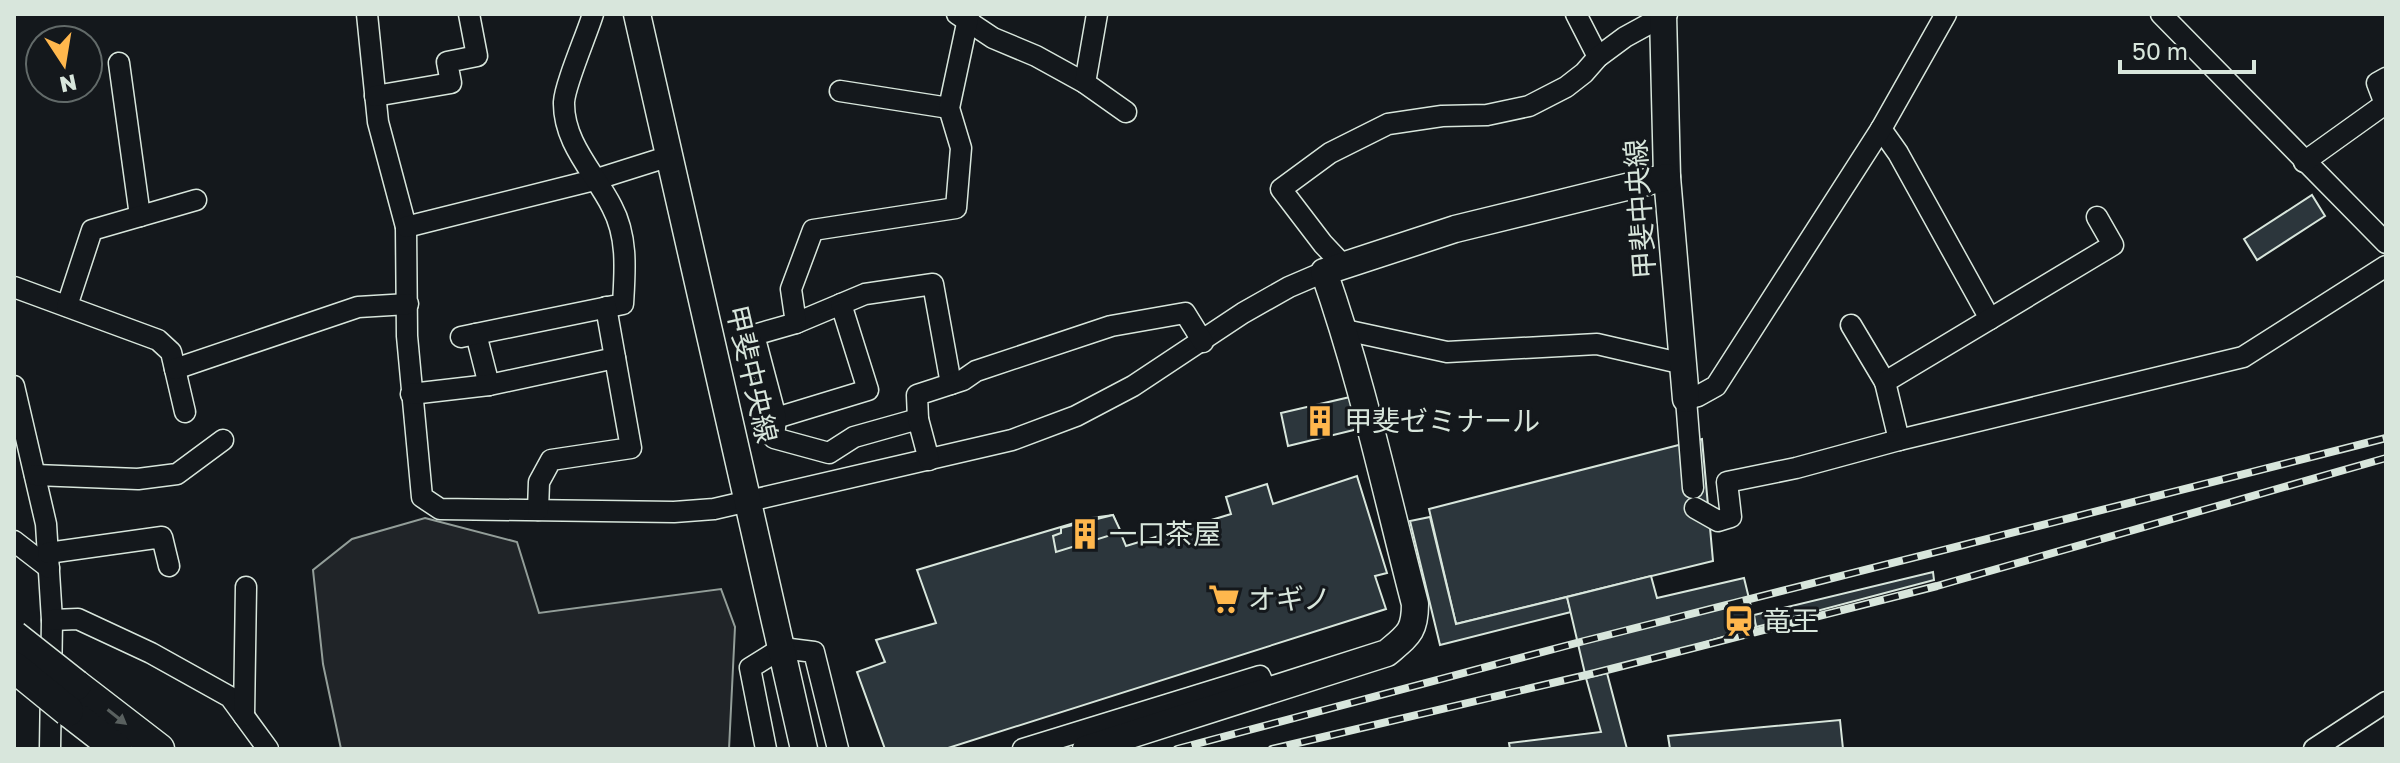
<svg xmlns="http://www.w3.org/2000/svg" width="2400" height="763" font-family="'Golos Text','Noto Sans JP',sans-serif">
<rect width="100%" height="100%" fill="#14181c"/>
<path fill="#202428" stroke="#939e99" stroke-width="2" d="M425,518l92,24 22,71 182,-24 14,38 -6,122h-388l-18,-85 -10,-94 39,-31z"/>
<g fill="#2c363c" stroke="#d8e6dc" stroke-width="2">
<path d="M2312,195l13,21 -68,44 -13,-21z"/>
<path d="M1350,397l8,32 -70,17 -7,-33z"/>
<path d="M1702,439l11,122 -257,63 -27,-115z"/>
<path d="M1357,476l30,97 -12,3 11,33 -441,140h-60l-28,-77 28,-10 -9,-22 60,-17 -19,-53 174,-52 22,-3 13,31 105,-32 -5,-17 41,-13 6,20z"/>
<path d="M1113,515l8,17 -65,20 -3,-16 8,-3v-5z"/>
<path d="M1430,517l26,107 111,-27 4,15 -131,33 -30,-124z"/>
<path d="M1933,572l1,8 -178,47 -2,-12z"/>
<path d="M1651,576l6,22 87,-20 12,49 -170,51 -19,-81z"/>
<path d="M1607,673l20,76h-117l-1,-6 92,-11 -15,-54z"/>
<path d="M1840,720l3,29h-173l-2,-13z"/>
</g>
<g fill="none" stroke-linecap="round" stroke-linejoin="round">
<defs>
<g id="minor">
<path d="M367,14l11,108 28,105 1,109 15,161 18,12 234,3 40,-3 298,-69 64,-24 57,-30 110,-73 46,-26 35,-15"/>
<path d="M957,14l36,24 43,18 49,27 41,29"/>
<path d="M1576,14l22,43"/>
<path d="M2161,14l225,229"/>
<path d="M119,63l21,153"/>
<path d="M1085,83l12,-69"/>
<path d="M840,91l109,17"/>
<path d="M375,96l76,-13 -4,-21 30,-6 -8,-42"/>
<path d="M1881,129l17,24 92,166"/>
<path d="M2304,162l81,-58 -8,-21 9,-5"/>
<path d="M406,227l188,-47 76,-24"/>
<path d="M1342,264l-19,-20 -42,-55 49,-36 58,-29 54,-8 45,-1 42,-9 37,-19 18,-14 14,-16 27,-20 42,-23"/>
<path d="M14,287l144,53 13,12 14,60"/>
<path d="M67,306l25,-76 104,-30"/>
<path d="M796,323l69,-29 68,-10 18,100"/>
<path d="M1851,325l34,57"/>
<path d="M1345,330l102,22 150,-8 87,20"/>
<path d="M476,334l13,51"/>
<path d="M461,337l162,-33c2,-33 5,-67 -11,-97 -17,-34 -49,-64 -48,-105 1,-18 23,-68 29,-88"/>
<path d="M175,369l183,-62 50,-3"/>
<path d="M14,386l32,138 6,96 -2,129"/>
<path d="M411,394l78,-9 126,-27"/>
<path d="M776,418l92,-28 -27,-86"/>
<path d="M918,419l-64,18 -25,16 -55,-15 2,-20 -22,-83 42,-12 -5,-34 22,-59 143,-22 5,-60 -12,-40 20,-94"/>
<path d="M1899,440l-14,-58 228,-137 -16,-28"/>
<path d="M929,460l-11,-41 -1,-24 46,-15 13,-9 135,-45 74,-13 18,29"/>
<path d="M35,475l103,4 39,-5 46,-34"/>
<path d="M1693,488l-7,-89 12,-3 18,-10 165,-257 65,-115"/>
<path d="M1695,508l23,13 13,-4 -4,-35 69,-14 103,-28 344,-83 143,-91"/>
<path d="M538,510l1,-28 12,-22 80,-12 -25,-141"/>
<path d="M14,541l35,27"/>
<path d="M48,553l114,-16 7,29"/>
<path d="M52,620l26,-1 73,34 79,44 38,52"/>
<path d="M244,716l2,-129"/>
<path d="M766,749l-16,-81 32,-20 32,4 24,97"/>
<path d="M1023,749l237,-73 6,15"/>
<path d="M2314,749l72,-47"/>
</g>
<g id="major">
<path d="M637,14l167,735"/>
<path d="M1663,14l4,163 19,222"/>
<path d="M1086,749l301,-96c21,-18 28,-21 28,-49 -29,-111 -53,-224 -91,-332l131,-43 212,-52"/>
</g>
<g id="highway">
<path d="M76,685l83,64"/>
<path d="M68,711l49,38"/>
</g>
</defs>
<use href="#minor" stroke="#d8e6dc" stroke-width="23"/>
<use href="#major" stroke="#d8e6dc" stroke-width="29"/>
<use href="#highway" stroke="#d8e6dc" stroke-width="33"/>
<use href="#minor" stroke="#14181c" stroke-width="20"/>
<use href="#major" stroke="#14181c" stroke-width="26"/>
<use href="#highway" stroke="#14181c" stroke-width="30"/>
<defs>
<g id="rail">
<path d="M1177,749l407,-108 802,-203"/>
<path d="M1272,749l323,-76 342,-87 449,-128"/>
</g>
</defs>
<use href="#rail" stroke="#d8e6dc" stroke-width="8"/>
<use href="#rail" stroke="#14181c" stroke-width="5" stroke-dasharray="15" stroke-linecap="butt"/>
<defs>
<g id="highway-bridge">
<path d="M14,636l62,49"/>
<path d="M14,667l54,44"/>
</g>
</defs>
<use href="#highway-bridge" stroke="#d8e6dc" stroke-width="33" stroke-linecap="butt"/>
<use href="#highway-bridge" stroke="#14181c" stroke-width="30"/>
</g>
<defs><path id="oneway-solid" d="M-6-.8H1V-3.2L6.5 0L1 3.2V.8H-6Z" transform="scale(2)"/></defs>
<use fill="#59605f" href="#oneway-solid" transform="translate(117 717) rotate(38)"/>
<defs>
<symbol id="building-bare" viewBox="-9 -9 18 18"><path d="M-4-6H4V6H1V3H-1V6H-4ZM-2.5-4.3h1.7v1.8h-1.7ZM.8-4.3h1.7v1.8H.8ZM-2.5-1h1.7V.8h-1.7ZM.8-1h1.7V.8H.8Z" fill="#ffb74d" stroke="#14181c" stroke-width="2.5" paint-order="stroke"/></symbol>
<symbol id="supermarket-bare" viewBox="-9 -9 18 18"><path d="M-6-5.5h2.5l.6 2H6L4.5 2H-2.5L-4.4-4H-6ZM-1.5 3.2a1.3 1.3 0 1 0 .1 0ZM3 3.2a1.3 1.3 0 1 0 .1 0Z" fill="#ffb74d" stroke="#14181c" stroke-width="2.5" paint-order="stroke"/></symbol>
<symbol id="station-bare" viewBox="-9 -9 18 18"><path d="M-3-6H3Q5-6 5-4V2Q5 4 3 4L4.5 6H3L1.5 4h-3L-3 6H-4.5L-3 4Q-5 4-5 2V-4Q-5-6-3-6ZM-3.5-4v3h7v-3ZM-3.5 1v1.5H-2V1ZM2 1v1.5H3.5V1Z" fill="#ffb74d" stroke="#14181c" stroke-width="2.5" paint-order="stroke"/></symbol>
</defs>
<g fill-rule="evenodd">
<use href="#building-bare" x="1298" y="399" width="44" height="44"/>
<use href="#building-bare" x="1063" y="512" width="44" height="44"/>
<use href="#supermarket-bare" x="1202" y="577" width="44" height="44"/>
<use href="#station-bare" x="1717" y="599" width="44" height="44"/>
</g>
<g text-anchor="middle" stroke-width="6" stroke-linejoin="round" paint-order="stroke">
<g font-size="28" fill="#d8e6dc" stroke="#14181c">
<text transform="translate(1640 209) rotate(-94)" y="10">甲斐中央線</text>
<text transform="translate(752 374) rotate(77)" y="10">甲斐中央線</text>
</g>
<g font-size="28" fill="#d8e6dc" stroke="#14181c" text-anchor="start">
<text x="1344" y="431">甲斐ゼミナール</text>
<text x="1109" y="544">一口茶屋</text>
<text x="1248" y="609">オギノ</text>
<text x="1763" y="631">竜王</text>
</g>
</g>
<rect width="2400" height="763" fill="none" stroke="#d8e6dc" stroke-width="32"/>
<g transform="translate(64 64) rotate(168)"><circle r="38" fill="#14181c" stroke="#626a69" stroke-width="2"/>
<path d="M0-6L14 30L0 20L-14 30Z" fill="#ffb74d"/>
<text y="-12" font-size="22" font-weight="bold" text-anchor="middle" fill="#d8e6dc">N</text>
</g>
<path d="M2120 60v12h134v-12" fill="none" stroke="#d8e6dc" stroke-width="4"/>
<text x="2132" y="60" font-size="24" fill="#d8e6dc" stroke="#14181c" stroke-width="6" paint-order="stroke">50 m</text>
</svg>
